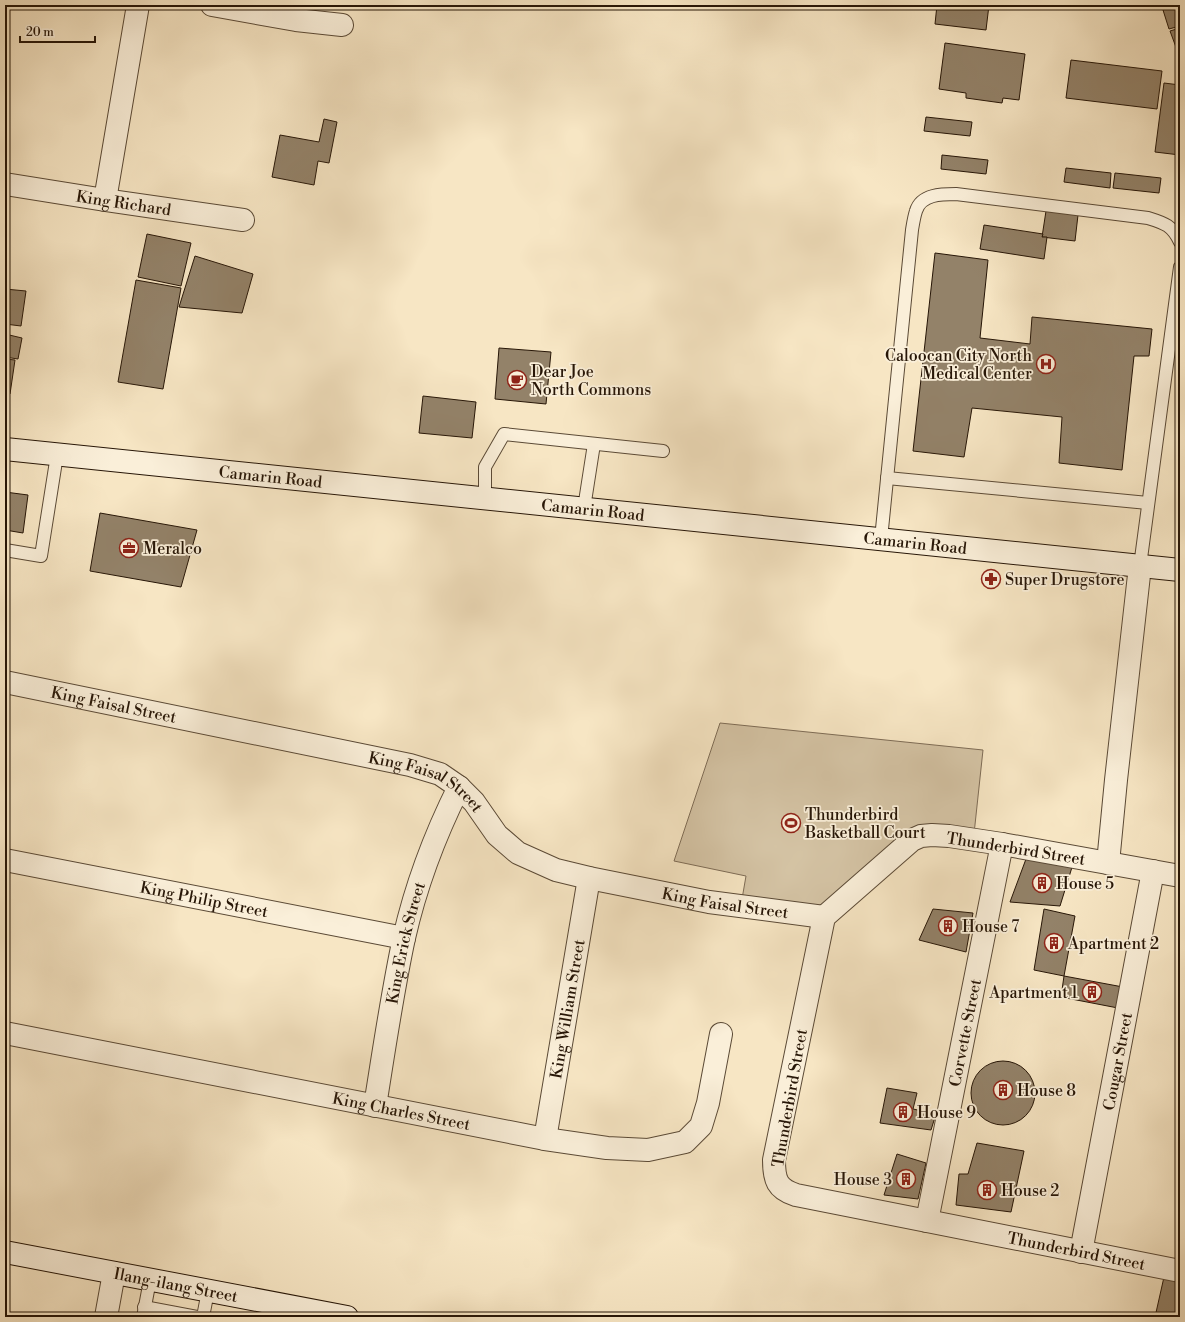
<svg xmlns="http://www.w3.org/2000/svg" width="1185" height="1322" font-family="'Libre Bodoni',serif">
<rect width="100%" height="100%" fill="#f7e6c4"/>
<filter id="stains"><feTurbulence type="fractalNoise" baseFrequency=".005" numOctaves="4"/><feColorMatrix values="0 0 0 0 .2 0 0 0 0 .09 0 0 0 0 .02 0 0 0 .5 -.17"/></filter>
<radialGradient id="worn" r=".72"><stop offset=".6" stop-color="#630" stop-opacity="0"/><stop offset="1" stop-color="#630" stop-opacity=".3"/></radialGradient>
<path fill="#d4c3a4" stroke="#7e6c56" d="M720,723l263,27 -9,84 -56,-7 -96,82 -80,-10 4,-23 -72,-15z"/>
<g fill="#938269" stroke="#271607">
<path d="M937,5h52l-3,25 -51,-6z"/>
<path d="M1178,5h2v21l-11,3 -6,-19z"/>
<path d="M1180,28v21l-3,1 -7,-19z"/>
<path d="M945,43l80,11 -6,46 -16,-2 -1,5 -36,-5v-5l-27,-4z"/>
<path d="M1071,60l91,11 -5,38 -91,-11z"/>
<path d="M1164,83l16,2v70l-25,-3z"/>
<path d="M926,117l46,5 -2,14 -46,-5z"/>
<path d="M324,119l13,3 -8,41 -11,-2 -4,24 -42,-8 8,-42 39,7z"/>
<path d="M942,155l46,5 -2,14 -45,-5z"/>
<path d="M1066,168l45,5 -1,15 -46,-6z"/>
<path d="M1115,173l46,5 -2,15 -46,-5z"/>
<path d="M1046,211l32,4 -3,26 -33,-4z"/>
<path d="M984,225l59,9 -1,3h5l-3,22 -64,-10z"/>
<path d="M147,234l44,9 -10,43 -43,-9z"/>
<path d="M935,253l53,7 -8,78 50,6 2,-27 120,12 -3,27h-15l-12,114 -63,-7 3,-46 -90,-9 -8,49 -51,-6z"/>
<path d="M195,256l58,18 -11,39 -63,-6z"/>
<path d="M136,280l45,8 -18,101 -45,-7z"/>
<path d="M5,289l21,2 -5,35 -16,-2z"/>
<path d="M5,334l17,4 -4,21 -13,-2z"/>
<path d="M499,348l52,4 -5,52 -51,-5z"/>
<path d="M5,359l10,1 -5,34h-5z"/>
<path d="M423,396l53,6 -4,36 -53,-5z"/>
<path d="M5,492l23,3 -5,38 -18,-3z"/>
<path d="M100,513l97,17 -16,57 -91,-16z"/>
<path d="M1026,859l47,5 -13,42 -50,-4z"/>
<path d="M933,909l40,4 -7,39 -47,-12z"/>
<path d="M1044,909l31,7 -11,60 -30,-6z"/>
<path d="M1064,976l59,11 -5,21 -57,-11z"/>
<circle cx="1003" cy="1093" r="32"/>
<path d="M887,1088l30,5 -4,16 23,5 -5,16 -51,-7z"/>
<path d="M977,1143l47,8 -13,61 -55,-7 3,-31h9z"/>
<path d="M897,1154l29,9 -8,36 -34,-4z"/>
<path d="M1164,1277l16,4v36h-25z"/>
</g>
<g fill="none" stroke-linecap="round" stroke-linejoin="round">
<defs>
<g id="service">
<path d="M887,478l261,25"/>
<path d="M485,498v-31l19,-33 159,17"/>
<path d="M584,508l10,-64"/>
<path d="M881,539l31,-309c1,-6 2,-13 4,-19 5,-17 26,-17 40,-17l192,24c16,5 24,7 32,24"/>
<path d="M5,550l36,6 16,-101"/>
<path d="M1140,566l40,-299"/>
<path d="M144,1307l53,10"/>
<path d="M143,1317l7,-37"/>
<path d="M203,1317l5,-26"/>
</g>
<g id="minor">
<path d="M212,5l84,15 46,5"/>
<path id="s1" d="M5,184l100,16 138,20"/>
<path d="M105,200l33,-195"/>
<path id="s2" d="M5,682l405,83 30,9 19,13 15,15 23,33 21,18 38,17 33,8 120,24 115,15"/>
<path id="s3" d="M5,860l399,78"/>
<path d="M1108,863l8,-83 24,-214"/>
<path id="s4" d="M1180,876l-178,-32 -53,-8 -17,-1 -11,1 -9,4 -88,77 -50,243c0,20 3,29 22,35l384,76"/>
<path id="s5" d="M5,1033l540,106 62,9 41,2 37,-8 16,-16 7,-23 13,-69"/>
<path id="s6" d="M375,1106c9,-56 17,-112 29,-168 12,-53 31,-103 55,-151"/>
<path id="s7" d="M545,1139l44,-261"/>
<path id="s8" d="M927,1221l75,-377"/>
<path id="s9" d="M1081,1252l72,-381"/>
<path d="M106,1317l8,-44"/>
</g>
<g id="secondary">
<path id="s10" d="M5,449l1175,121"/>
<path id="s11" d="M5,1252l342,65"/>
</g>
</defs>
<use href="#service" stroke="#5b4a36" stroke-width="14"/>
<use href="#minor" stroke="#5b4a36" stroke-width="24"/>
<use href="#secondary" stroke="#271607" stroke-width="24"/>
<use href="#service" stroke="#faefd9" stroke-width="12"/>
<use href="#minor" stroke="#faefd9" stroke-width="22"/>
<use href="#secondary" stroke="#faefd9" stroke-width="22"/>
</g>
<defs>
<symbol id="hospital-ring" viewBox="-11 -11 22 22"><circle r="9.5" fill="#faefd9" stroke="#8f2418" stroke-width="1.5"/><path d="M-5-5h3v3.5h4V-5h3V5h-3V1.5h-4V5h-3Z" fill="#8f2418"/></symbol>
<symbol id="cafe-ring" viewBox="-11 -11 22 22"><circle r="9.5" fill="#faefd9" stroke="#8f2418" stroke-width="1.5"/><path d="M-5.5-4.5H6V0H3Q3 3.5 0 3.5H-2.5Q-5.5 3.5-5.5 0ZM3-3.2v2h1.7v-2ZM-6 4.5H4V6H-6Z" fill="#8f2418"/></symbol>
<symbol id="office-ring" viewBox="-11 -11 22 22"><circle r="9.5" fill="#faefd9" stroke="#8f2418" stroke-width="1.5"/><path d="M-6-3h4V-5.5h4V-3h4V5H-6ZM-1-4.5V-3h2v-1.5ZM-6 0V1H6V0Z" fill="#8f2418"/></symbol>
<symbol id="pharmacy-ring" viewBox="-11 -11 22 22"><circle r="9.5" fill="#faefd9" stroke="#8f2418" stroke-width="1.5"/><path d="M-2-6h4v4h4v4h-4v4h-4v-4h-4v-4h4Z" fill="#8f2418"/></symbol>
<symbol id="stadium-ring" viewBox="-11 -11 22 22"><circle r="9.5" fill="#faefd9" stroke="#8f2418" stroke-width="1.5"/><path d="M0-5a6.5 5 0 1 0 0 10a6.5 5 0 1 0 0-10ZM-3.5-1.8h7v3.6h-7Z" fill="#8f2418"/></symbol>
<symbol id="building-ring" viewBox="-11 -11 22 22"><circle r="9.5" fill="#faefd9" stroke="#8f2418" stroke-width="1.5"/><path d="M-4-6H4V6H1V3H-1V6H-4ZM-2.5-4.3h1.7v1.8h-1.7ZM.8-4.3h1.7v1.8H.8ZM-2.5-1h1.7V.8h-1.7ZM.8-1h1.7V.8H.8Z" fill="#8f2418"/></symbol>
</defs>
<g fill-rule="evenodd">
<use href="#hospital-ring" x="1035" y="353" width="22" height="22"/>
<use href="#cafe-ring" x="506" y="369" width="22" height="22"/>
<use href="#office-ring" x="118" y="537" width="22" height="22"/>
<use href="#pharmacy-ring" x="980" y="568" width="22" height="22"/>
<use href="#stadium-ring" x="780" y="812" width="22" height="22"/>
<use href="#building-ring" x="1031" y="872" width="22" height="22"/>
<use href="#building-ring" x="937" y="915" width="22" height="22"/>
<use href="#building-ring" x="1043" y="932" width="22" height="22"/>
<use href="#building-ring" x="1081" y="981" width="22" height="22"/>
<use href="#building-ring" x="992" y="1079" width="22" height="22"/>
<use href="#building-ring" x="892" y="1101" width="22" height="22"/>
<use href="#building-ring" x="895" y="1168" width="22" height="22"/>
<use href="#building-ring" x="976" y="1179" width="22" height="22"/>
</g>
<g text-anchor="middle" stroke-width="3.5" stroke-linejoin="round" paint-order="stroke">
<g font-size="16" fill="#271607" stroke="#faefd9">
<text dy="6" stroke="none"><textPath href="#s1" startOffset="120">King Richard</textPath></text>
<text dy="6" stroke="none"><textPath href="#s10" startOffset="267">Camarin Road</textPath></text>
<text dy="6" stroke="none"><textPath href="#s10" startOffset="591">Camarin Road</textPath></text>
<text dy="6" stroke="none"><textPath href="#s10" startOffset="915">Camarin Road</textPath></text>
<text dy="6" stroke="none"><textPath href="#s2" startOffset="111">King Faisal Street</textPath></text>
<text dy="6" stroke="none"><textPath href="#s2" startOffset="435">King Faisal Street</textPath></text>
<text transform="translate(1016 848) rotate(9)" y="6">Thunderbird Street</text>
<text dy="6" stroke="none"><textPath href="#s3" startOffset="203">King Philip Street</textPath></text>
<text dy="6" stroke="none"><textPath href="#s2" startOffset="771">King Faisal Street</textPath></text>
<text dy="6" stroke="none"><textPath href="#s6" startOffset="166">King Erick Street</textPath></text>
<text dy="6" stroke="none"><textPath href="#s7" startOffset="132">King William Street</textPath></text>
<text dy="6" stroke="none"><textPath href="#s8" startOffset="192">Corvette Street</textPath></text>
<text dy="6" stroke="none"><textPath href="#s9" startOffset="194">Cougar Street</textPath></text>
<text transform="translate(789 1098) rotate(-80)" y="6">Thunderbird Street</text>
<text dy="6" stroke="none"><textPath href="#s5" startOffset="404">King Charles Street</textPath></text>
<text dy="6" stroke="none"><textPath href="#s4" startOffset="969">Thunderbird Street</textPath></text>
<text dy="6" stroke="none"><textPath href="#s11" startOffset="174">Ilang-ilang Street</textPath></text>
</g>
<g font-size="16" fill="#271607" stroke="#faefd9" text-anchor="start">
<text x="1032" y="361" text-anchor="end">Caloocan City North<tspan x="1032" dy="18">Medical Center</tspan></text>
<text x="531" y="377">Dear Joe<tspan x="531" dy="18">North Commons</tspan></text>
<text x="143" y="554">Meralco</text>
<text x="1005" y="585">Super Drugstore</text>
<text x="805" y="820">Thunderbird<tspan x="805" dy="18">Basketball Court</tspan></text>
<text x="1056" y="889">House 5</text>
<text x="962" y="932">House 7</text>
<text x="1068" y="949">Apartment 2</text>
<text x="1078" y="998" text-anchor="end">Apartment 1</text>
<text x="1017" y="1096">House 8</text>
<text x="917" y="1118">House 9</text>
<text x="892" y="1185" text-anchor="end">House 3</text>
<text x="1001" y="1196">House 2</text>
</g>
</g>
<rect width="1185" height="1322" fill="none" stroke="#f7e6c4" stroke-width="20"/>
<rect x="6" y="6" width="1173" height="1310" fill="none" stroke="#271607" stroke-width="2"/>
<rect x="10" y="10" width="1165" height="1302" fill="none" stroke="#271607"/>
<path d="M20 36v6h75v-6" fill="none" stroke="#271607" stroke-width="2"/>
<text x="26" y="36" font-size="12" fill="#271607" stroke="#faefd9" stroke-width="3" paint-order="stroke">20 m</text>
<rect width="100%" height="100%" filter="url(#stains)"/>
<rect width="100%" height="100%" fill="url(#worn)"/>
</svg>
